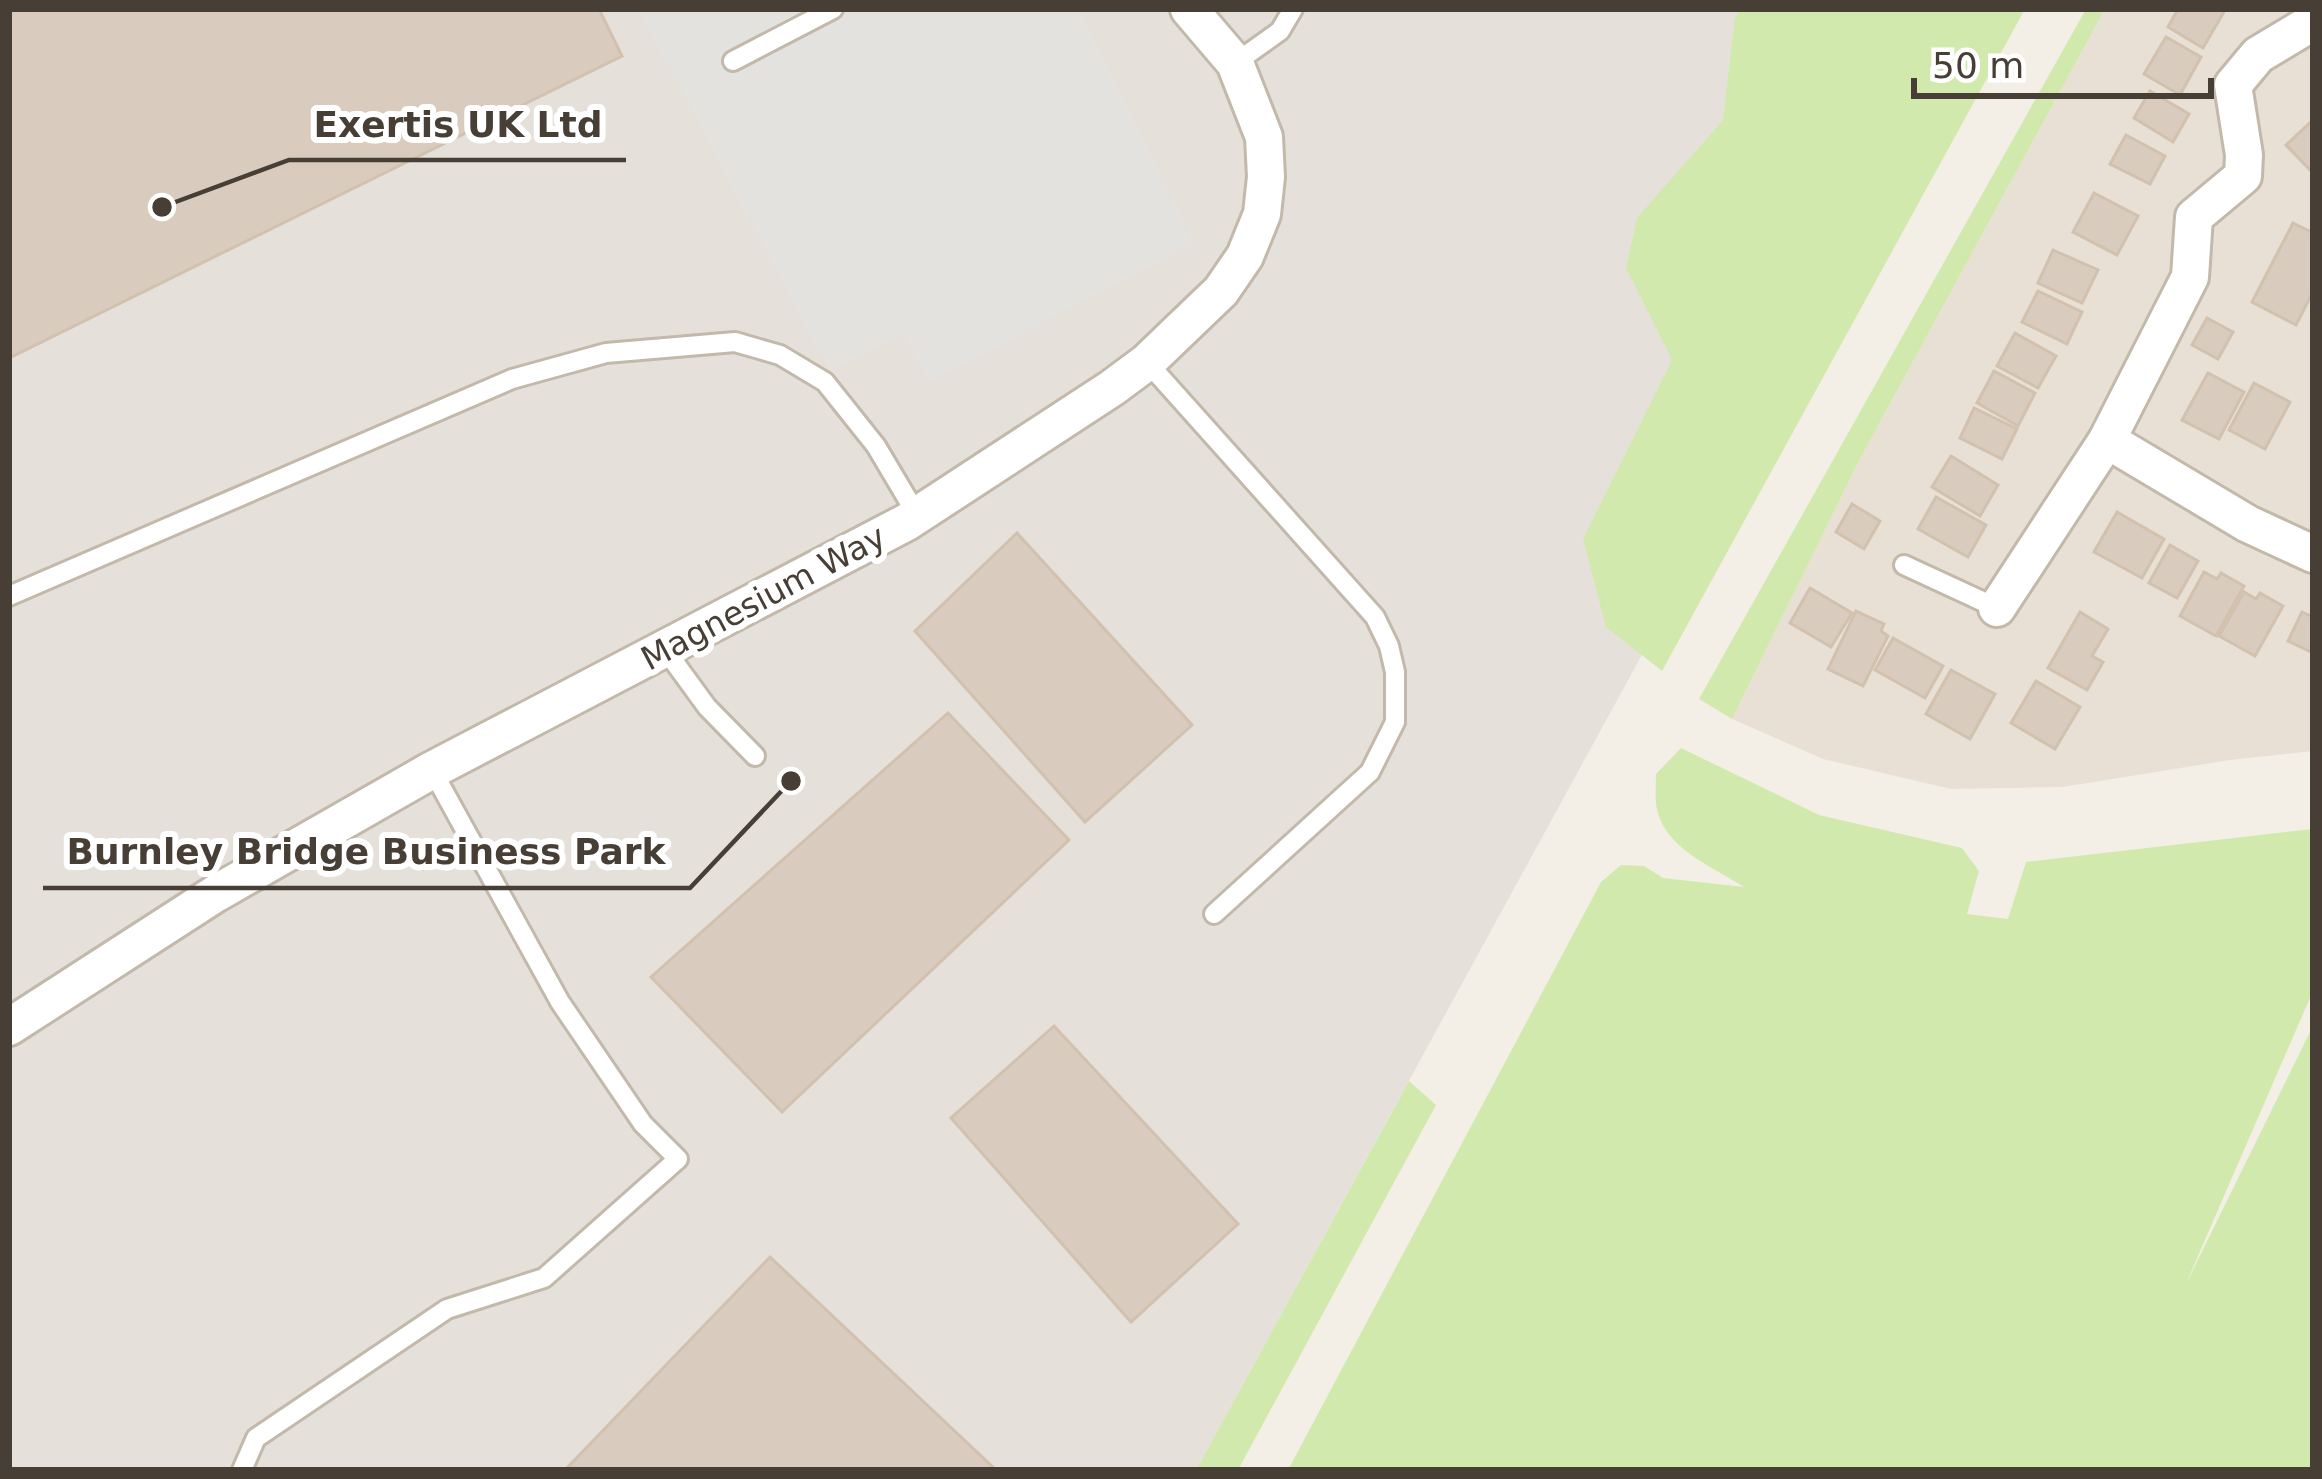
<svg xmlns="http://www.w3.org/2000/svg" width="2322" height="1479" font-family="'DejaVu Sans',sans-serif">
<rect width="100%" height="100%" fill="#f4efe6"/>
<path fill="#e8e0d4" d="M2105,9h208v742l-83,9 -167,27 -112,2 -128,-30 -91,-40 129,-262z"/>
<path fill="#e6e0db" d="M9,9h1974l-246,472 -541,989h-1187z"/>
<g fill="#d2e9ad">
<path d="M1741,9h284l-363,662 -56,-44 -23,-88 89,-179 -46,-92 11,-50 86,-98 12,-102z"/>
<path d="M2086,9h19l-244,448 -129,262 -33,-20z"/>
<path d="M1681,748l138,67 143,33 17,23 -12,43 41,5 18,-57 287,-33v162l-128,295 128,-260v444h-1025l313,-588 20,-17 23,1 19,12 81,9c-32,-21 -82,-39 -88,-83 -1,-10 0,-20 0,-30z"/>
<path d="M1409,1081l27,24 -198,365h-42z"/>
</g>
<path fill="#e4e2de" d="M639,9h439l115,234 -264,139 -26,-49 -73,38z"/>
<g fill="#d9ccbe" stroke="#d1c1ae" stroke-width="3">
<path d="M9,9h590l23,47 -613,302z"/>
<path d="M2178,9h45l2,1 -22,38 -35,-21z"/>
<path d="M2166,37l35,20 -21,38 -36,-21z"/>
<path d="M2150,91l39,23 -16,28 -39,-24z"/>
<path d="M2313,120v53l-27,-28z"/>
<path d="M2126,135l39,21 -15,28 -40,-20z"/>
<path d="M2094,193l44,23 -21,39 -44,-23z"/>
<path d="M2293,223l20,10v59l-17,33 -44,-23z"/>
<path d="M2053,250l45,20 -16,33 -44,-20z"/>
<path d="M2038,291l44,21 -15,32 -45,-22z"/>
<path d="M2207,318l26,14 -15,27 -26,-14z"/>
<path d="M2015,333l41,23 -18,32 -41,-22z"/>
<path d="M1994,371l41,22 -17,33 -41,-23z"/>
<path d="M2208,373l36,19 -25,47 -37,-19z"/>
<path d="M2254,383l36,19 -25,47 -36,-19z"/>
<path d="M1974,408l43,21 -15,30 -42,-21z"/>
<path d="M1951,456l47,29 -18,31 -48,-29z"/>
<path d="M1936,497l50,28 -18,32 -50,-28z"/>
<path d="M1852,504l28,17 -16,28 -28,-17z"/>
<path d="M2117,512l47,27 -22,39 -48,-26z"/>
<path d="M1017,533l175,192 -107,97 -170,-191z"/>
<path d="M2170,545l28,16 -21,37 -28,-15z"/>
<path d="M2204,572l13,7 4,-6 23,13 -28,50 -36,-20z"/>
<path d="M1810,588l42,25 -21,34 -41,-24z"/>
<path d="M2244,592l12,7 4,-6 23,13 -28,50 -36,-20z"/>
<path d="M1856,611l28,13 -3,7 7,5 -25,50 -35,-17z"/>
<path d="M2080,612l28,17 -16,27 11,6 -16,28 -39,-22z"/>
<path d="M2302,612l11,5 -2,35 -23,-11z"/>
<path d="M1893,638l50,28 -18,32 -50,-28z"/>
<path d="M1951,670l44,24 -25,45 -44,-25z"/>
<path d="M2036,681l44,26 -25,42 -44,-26z"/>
<path d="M948,713l121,127 -287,272 -131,-135z"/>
<path d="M1054,1026l184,198 -107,98 -180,-204z"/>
<path d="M770,1257l226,213h-431z"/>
</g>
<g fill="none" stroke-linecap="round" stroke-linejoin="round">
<defs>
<g id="service">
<path d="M733,61l100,-52"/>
<path d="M1235,63l45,-32 13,-22"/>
<path d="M1147,362l228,255 14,29 6,26v50l-25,50 -156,142"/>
<path d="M1904,565l93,43"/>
<path d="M9,596l503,-217 94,-26 129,-11 45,13 45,27 51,64 41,69"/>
<path d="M664,648l43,59 48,49"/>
<path d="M242,1470l14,-32 191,-129 97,-31 134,-119 -35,-35 -83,-122 -128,-232"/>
</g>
<g id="minor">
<path d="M2107,440l141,84 65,30"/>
<path d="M1997,608l110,-168 83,-163 4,-60 49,-41 1,-21 -11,-70 25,-30 55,-33"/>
<path d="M9,1027l206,-133 217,-124 475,-248 205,-134 35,-26 74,-71 24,-35 17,-42 4,-37 -2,-40 -29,-74 -46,-54"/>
</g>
</defs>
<use href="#service" stroke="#c2b9ab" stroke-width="24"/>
<use href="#minor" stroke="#c2b9ab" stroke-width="42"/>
<use href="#service" stroke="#fff" stroke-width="18"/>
<use href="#minor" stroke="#fff" stroke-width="36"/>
</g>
<g text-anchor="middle" stroke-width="12" stroke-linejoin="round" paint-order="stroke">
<g font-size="33" fill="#473f35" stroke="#fff">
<text transform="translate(763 597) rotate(-28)" y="12">Magnesium Way</text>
</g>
</g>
<path fill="none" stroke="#473f35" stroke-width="4.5" d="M162 207L289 160H626M791 781L690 888H43"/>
<g fill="#473f35" stroke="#fff" stroke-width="4.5">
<circle cx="162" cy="207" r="12"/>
<circle cx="791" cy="781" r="12"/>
</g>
<g font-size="36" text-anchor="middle" font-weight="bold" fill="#473f35" stroke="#fff" stroke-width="12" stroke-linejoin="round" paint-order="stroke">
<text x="458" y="137">Exertis UK Ltd</text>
<text x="366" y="864">Burnley Bridge Business Park</text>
</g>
<rect width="2322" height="1479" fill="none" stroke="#473f35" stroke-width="24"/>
<path d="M1914 78v18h297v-18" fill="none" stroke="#473f35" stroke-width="6"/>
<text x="1932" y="78" font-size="36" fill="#473f35" stroke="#ffffff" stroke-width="9" paint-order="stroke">50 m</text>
</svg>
